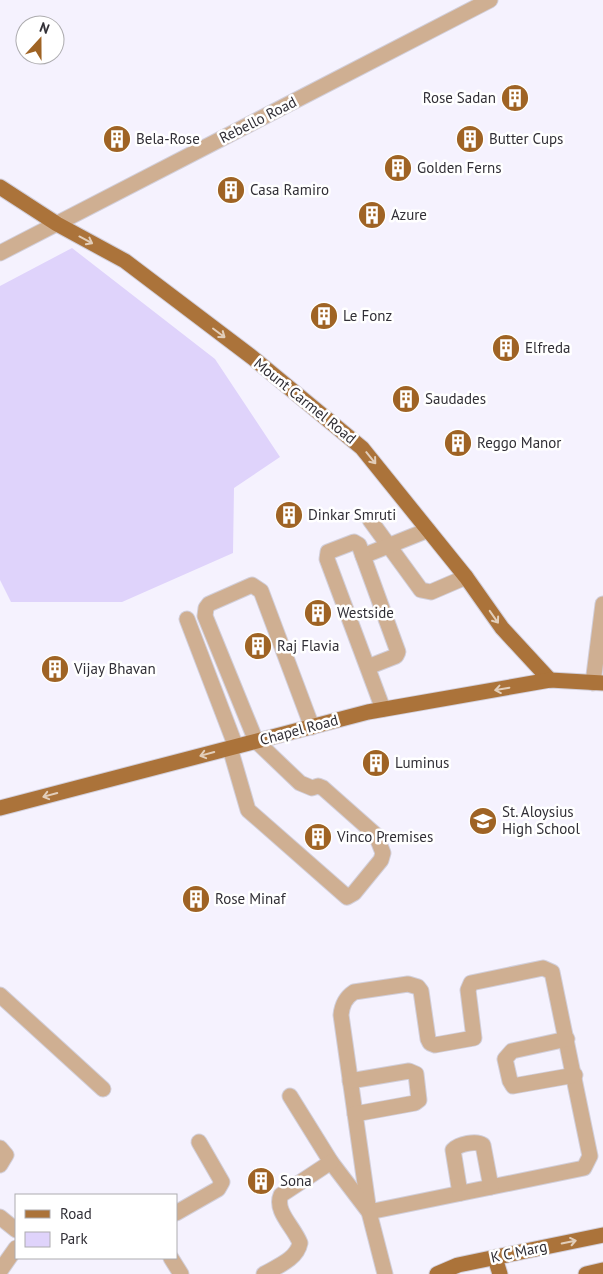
<svg xmlns="http://www.w3.org/2000/svg" width="603" height="1274" font-family="'PT Sans',sans-serif">
<rect width="100%" height="100%" fill="#f5f2fe"/>
<path fill="#dfd3fb" d="M72,248l143,111 65,98 -46,31 -1,65 -111,49h-111l-11,-22v-294z"/>
<g fill="none" stroke-linecap="round" stroke-linejoin="round">
<defs>
<g id="minor">
<path d="M0,253l490,-253"/>
<path d="M370,520l51,70 10,2 35,-15"/>
<path d="M363,556l65,-26"/>
<path d="M187,619l49,128"/>
<path d="M368,667l28,-11 2,-4 -39,-107 -5,-3 -26,10 -1,7 56,150"/>
<path d="M593,683l10,-79"/>
<path d="M230,748l18,62 99,87 7,-4 27,-33 2,-7 -7,-18 -53,-47 -5,-2 -6,2 -12,-5 -44,-42 -51,-125 1,-8 3,-4 43,-19 9,6 51,136"/>
<path d="M543,968l9,4 38,184 -6,12 -215,44 -28,-197c1,-10 4,-17 13,-23l54,-8 10,3 3,4 7,48 2,4 5,2 39,-7 -6,-48 3,-7z"/>
<path d="M0,995l103,94"/>
<path d="M567,1039l-55,12 -7,8 5,22 3,5 62,-11"/>
<path d="M350,1081l59,-10 7,3 3,26 -4,3 -60,11"/>
<path d="M290,1096l41,66 38,50 16,62"/>
<path d="M0,1148l6,7 -6,10"/>
<path d="M460,1193l-7,-43c6,-6 23,-10 30,-5l8,42"/>
<path d="M176,1213l42,-24 4,-7 -23,-40"/>
<path d="M0,1217l16,13"/>
<path d="M171,1258l10,16"/>
<path d="M0,1271l16,-23"/>
<path d="M264,1274c14,-8 33,-15 36,-31 -6,-16 -26,-32 -19,-48l50,-33"/>
</g>
<g id="major">
<path d="M0,187l57,37 68,37 128,97 109,90 104,129 36,51 48,52"/>
<path d="M0,808l368,-96 182,-32 53,3"/>
<path d="M495,1258l5,16"/>
<path d="M437,1274l21,-9 145,-30"/>
<path d="M586,1274l17,-4"/>
</g>
</defs>
<use href="#minor" stroke="#d2cfda" stroke-width="17"/>
<use href="#major" stroke="#d2cfda" stroke-width="17"/>
<use href="#minor" stroke="#cfaf92" stroke-width="15"/>
<use href="#major" stroke="#ab733a" stroke-width="15"/>
</g>
<defs><path id="oneway-shaft" d="M-6 0H5M1.5-3L5.5 0L1.5 3" fill="none" stroke-width="1.6" stroke-linecap="round" stroke-linejoin="round" transform="scale(1.25)"/></defs>
<g stroke="#e2ceba">
<use href="#oneway-shaft" transform="translate(86 240) rotate(28)"/>
<use href="#oneway-shaft" transform="translate(219 333) rotate(37)"/>
<use href="#oneway-shaft" transform="translate(371 458) rotate(51)"/>
<use href="#oneway-shaft" transform="translate(494 617) rotate(55)"/>
<use href="#oneway-shaft" transform="translate(502 689) rotate(170)"/>
<use href="#oneway-shaft" transform="translate(207 754) rotate(165)"/>
<use href="#oneway-shaft" transform="translate(50 795) rotate(165)"/>
<use href="#oneway-shaft" transform="translate(569 1242) rotate(-12)"/>
</g>
<defs>
<symbol id="building-disc" viewBox="-11 -11 22 22"><circle r="9.5" fill="#9f6324" stroke="#fff"/><path d="M-4-6H4V6H1V3H-1V6H-4ZM-2.5-4.3h1.7v1.8h-1.7ZM.8-4.3h1.7v1.8H.8ZM-2.5-1h1.7V.8h-1.7ZM.8-1h1.7V.8H.8Z" fill="#fff"/></symbol>
<symbol id="school-disc" viewBox="-11 -11 22 22"><circle r="9.5" fill="#9f6324" stroke="#fff"/><path d="M0-5L7-2L0 1L-7-2ZM-4 1L0 2.5L4 1V4Q0 6-4 4Z" fill="#fff"/></symbol>
</defs>
<g fill-rule="evenodd">
<use href="#building-disc" x="499" y="82" width="32" height="32"/>
<use href="#building-disc" x="101" y="123" width="32" height="32"/>
<use href="#building-disc" x="454" y="123" width="32" height="32"/>
<use href="#building-disc" x="382" y="152" width="32" height="32"/>
<use href="#building-disc" x="215" y="174" width="32" height="32"/>
<use href="#building-disc" x="356" y="199" width="32" height="32"/>
<use href="#building-disc" x="308" y="300" width="32" height="32"/>
<use href="#building-disc" x="490" y="332" width="32" height="32"/>
<use href="#building-disc" x="390" y="383" width="32" height="32"/>
<use href="#building-disc" x="442" y="427" width="32" height="32"/>
<use href="#building-disc" x="273" y="499" width="32" height="32"/>
<use href="#building-disc" x="302" y="597" width="32" height="32"/>
<use href="#building-disc" x="242" y="630" width="32" height="32"/>
<use href="#building-disc" x="39" y="653" width="32" height="32"/>
<use href="#building-disc" x="360" y="747" width="32" height="32"/>
<use href="#school-disc" x="467" y="805" width="32" height="32"/>
<use href="#building-disc" x="302" y="821" width="32" height="32"/>
<use href="#building-disc" x="180" y="883" width="32" height="32"/>
<use href="#building-disc" x="245" y="1165" width="32" height="32"/>
</g>
<g text-anchor="middle" stroke-width="5" stroke-linejoin="round" paint-order="stroke">
<g font-size="15" fill="#312f36" stroke="#fff" text-anchor="start">
<text x="496" y="103" text-anchor="end">Rose Sadan</text>
<text x="136" y="144">Bela-Rose</text>
<text x="489" y="144">Butter Cups</text>
<text x="417" y="173">Golden Ferns</text>
<text x="250" y="195">Casa Ramiro</text>
<text x="391" y="220">Azure</text>
<text x="343" y="321">Le Fonz</text>
<text x="525" y="353">Elfreda</text>
<text x="425" y="404">Saudades</text>
<text x="477" y="448">Reggo Manor</text>
<text x="308" y="520">Dinkar Smruti</text>
<text x="337" y="618">Westside</text>
<text x="277" y="651">Raj Flavia</text>
<text x="74" y="674">Vijay Bhavan</text>
<text x="395" y="768">Luminus</text>
<text x="502" y="817">St. Aloysius<tspan x="502" dy="17">High School</tspan></text>
<text x="337" y="842">Vinco Premises</text>
<text x="215" y="904">Rose Minaf</text>
<text x="280" y="1186">Sona</text>
</g>
<g font-size="15" fill="#312f36" stroke="#fff">
<text transform="translate(258 120) rotate(-27)" y="5">Rebello Road</text>
<text transform="translate(305 401) rotate(39)" y="5">Mount Carmel Road</text>
<text transform="translate(299 730) rotate(-15)" y="5">Chapel Road</text>
<text transform="translate(519 1252) rotate(-12)" y="5">K C Marg</text>
</g>
</g>
<rect x="15" y="1194" width="162" height="65" fill="#ffffff" stroke="#adacaf"/>
<rect x="25" y="1210" width="25" height="8" fill="#ab733a" stroke="#adacaf"/>
<text x="60" y="1219" font-size="15" fill="#312f36">Road</text>
<rect x="25" y="1232" width="25" height="15" fill="#dfd3fb" stroke="#adacaf"/>
<text x="60" y="1244" font-size="15" fill="#312f36">Park</text>
<g transform="translate(40 40) rotate(21)"><circle r="24" fill="#ffffff" stroke="#adacaf"/>
<path d="M0-4L9 19L0 12L-9 19Z" fill="#9f6324"/>
<text y="-8" font-size="14" font-weight="bold" text-anchor="middle" fill="#312f36">N</text>
</g>
</svg>
